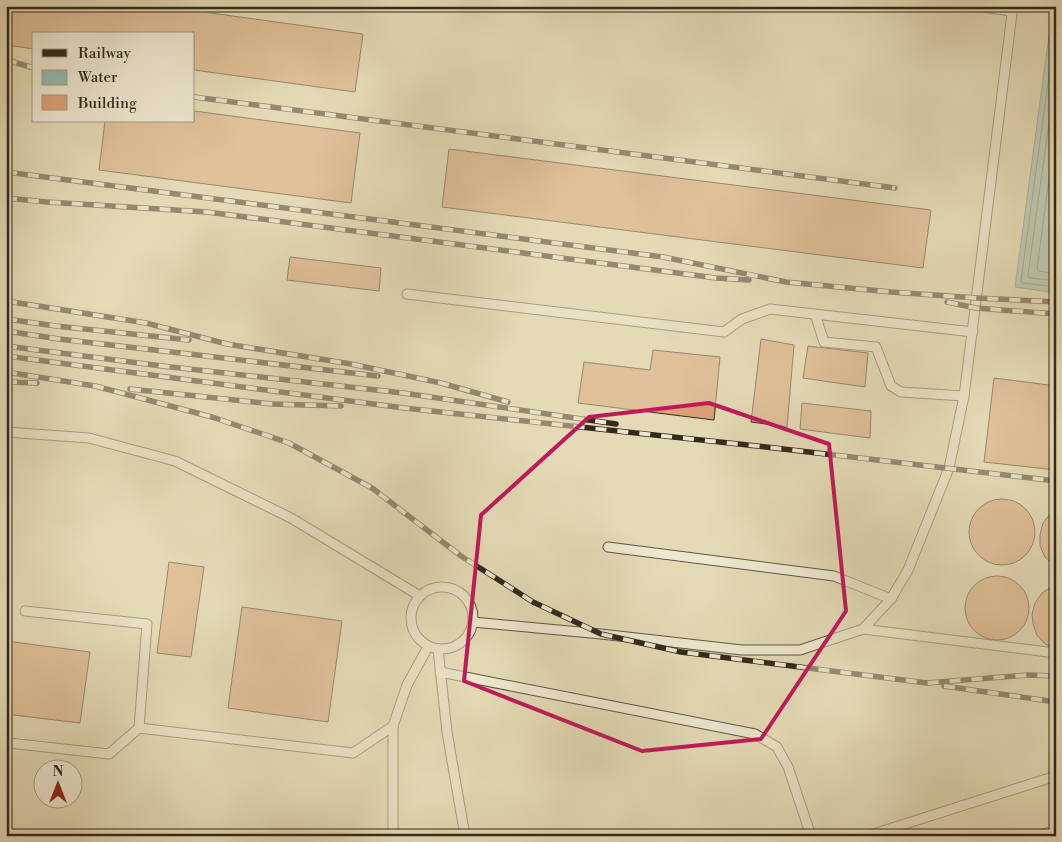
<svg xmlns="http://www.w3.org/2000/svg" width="1062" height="842" font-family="'Libre Bodoni',serif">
<rect width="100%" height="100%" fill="#e4dbb6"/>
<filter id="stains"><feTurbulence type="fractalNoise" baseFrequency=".004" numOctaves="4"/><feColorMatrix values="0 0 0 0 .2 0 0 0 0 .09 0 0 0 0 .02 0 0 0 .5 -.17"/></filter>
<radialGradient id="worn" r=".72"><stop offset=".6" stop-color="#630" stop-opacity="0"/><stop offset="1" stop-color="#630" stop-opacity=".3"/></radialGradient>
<path fill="#95bbb1" stroke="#6e8176" d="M1053,6h3v287l-41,-6z"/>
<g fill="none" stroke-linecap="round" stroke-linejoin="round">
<g stroke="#647267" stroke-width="1">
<path d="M1056,24l-35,257 2,2 33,4"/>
<path d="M1056,71l-28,204 2,3 26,3"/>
<path d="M1056,127l-19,142 2,2 17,3"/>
</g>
</g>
<g fill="#dca279" stroke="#33291d">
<path d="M6,6h154l203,28 -8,58 -161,-22v-36h-160v15l-28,-4z"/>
<path d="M194,111l166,22 -9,70 -252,-33 6,-49h89z"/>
<path d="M449,149l482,61 -8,58 -481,-61z"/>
<path d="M290,257l91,11 -2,23 -92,-11z"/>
<path d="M761,339l33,6 -7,82 -36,-5z"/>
<path d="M808,346l60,7 -3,34 -62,-9z"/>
<path d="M653,350l67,7 -6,63 -136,-17 6,-41 66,8z"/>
<path d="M994,378l62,8v84l-72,-8z"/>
<path d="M802,403l69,8 -1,27 -70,-9z"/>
<circle cx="1002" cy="532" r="33"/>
<path d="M1056,510v57l-11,-10 -5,-11v-11l3,-12 7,-9z"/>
<path d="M169,562l35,5 -13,90 -34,-4z"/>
<circle cx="997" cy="608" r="32"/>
<path d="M1056,585v64l-11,-5 -8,-9 -4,-11 -1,-10 3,-11 7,-10 9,-6z"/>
<path d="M242,607l100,14 -14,101 -100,-14z"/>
<path d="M6,641l84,11 -10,71 -74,-9z"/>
</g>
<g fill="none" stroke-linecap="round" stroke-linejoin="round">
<defs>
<g id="lane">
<path d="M973,6l39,5"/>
<path d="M407,294l317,38 18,-13 28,-10 203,23"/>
<path d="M815,314l9,28 52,5 15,39 10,6 63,4"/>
<path d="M6,432l83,6 86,23 116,57 129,78"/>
<path d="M608,547l226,29 57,23"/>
<circle cx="442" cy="618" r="31"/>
<path d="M25,611l122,13 -8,104"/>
<path d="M473,622l128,12 141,16h58l63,-21 28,-30 17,-29 41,-102 15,-72 49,-390"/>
<path d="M863,629l193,24"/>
<path d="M438,649l9,83 18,104"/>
<path d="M440,672l315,62 22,13 11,20 23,69"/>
<path d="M393,726v110"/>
<path d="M9,743l100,11 30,-26 214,25 40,-27 14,-41 21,-38"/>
<path d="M867,836l189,-60"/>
<path d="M1037,836l19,-6"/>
</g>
</defs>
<use href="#lane" stroke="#5f5643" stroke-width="11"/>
<use href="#lane" stroke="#ede8d0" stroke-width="9"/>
<defs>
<g id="rail">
<path d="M6,60l28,8"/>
<path d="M194,97l701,91"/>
<path d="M6,172l657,85 123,25 105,10 86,6 79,4"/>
<path d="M6,198l41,4 160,10 509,66 33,2"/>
<path d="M6,301l140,22 81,21 124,20 90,19 67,19"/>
<path d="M947,302l29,6 80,6"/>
<path d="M6,319l50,7 133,14"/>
<path d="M6,331l53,8 319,37"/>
<path d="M6,346l156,20 241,27 213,31"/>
<path d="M6,356l398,52 362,39 290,34"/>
<path d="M6,372l89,14 117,31 77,26 83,45 89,68 72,46 68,32 80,18 246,31 101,-8 28,1"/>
<path d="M6,382l31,1"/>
<path d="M130,389l142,15 69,2"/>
<path d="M944,686l112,16"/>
</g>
</defs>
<use href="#rail" stroke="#33291d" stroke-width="5.5"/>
<use href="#rail" stroke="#ede8d0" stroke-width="4" stroke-dasharray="11" stroke-linecap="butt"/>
</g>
<path d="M0 0H1062V842H0ZM709,403l120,41 17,167 -85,128 -119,12 -178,-70 17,-166 108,-98z" fill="#e4dbb6" fill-opacity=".55" fill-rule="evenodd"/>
<path fill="none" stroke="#c2185b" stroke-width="4" stroke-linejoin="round" d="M709,403l120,41 17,167 -85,128 -119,12 -178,-70 17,-166 108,-98z"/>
<rect width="1062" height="842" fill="none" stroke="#e4dbb6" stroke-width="25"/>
<rect x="8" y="8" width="1047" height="827" fill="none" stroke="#33291d" stroke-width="2.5"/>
<rect x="12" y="12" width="1037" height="817" fill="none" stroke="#33291d"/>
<rect x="32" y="32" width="162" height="90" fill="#ede8d0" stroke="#a39c88"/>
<rect x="42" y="49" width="25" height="8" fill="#33291d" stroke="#a39c88"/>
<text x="78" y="58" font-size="15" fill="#33291d">Railway</text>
<rect x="42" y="70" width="25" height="15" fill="#95bbb1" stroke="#a39c88"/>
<text x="78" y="82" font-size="15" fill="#33291d">Water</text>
<rect x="42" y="95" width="25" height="15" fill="#dca279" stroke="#a39c88"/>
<text x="78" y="108" font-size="15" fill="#33291d">Building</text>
<g transform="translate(58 784)"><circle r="24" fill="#ede8d0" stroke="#a39c88"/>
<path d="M0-4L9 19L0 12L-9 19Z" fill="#8f2418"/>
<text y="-8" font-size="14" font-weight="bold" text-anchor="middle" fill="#33291d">N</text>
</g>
<rect width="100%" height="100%" filter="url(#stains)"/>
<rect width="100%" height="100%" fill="url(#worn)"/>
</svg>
